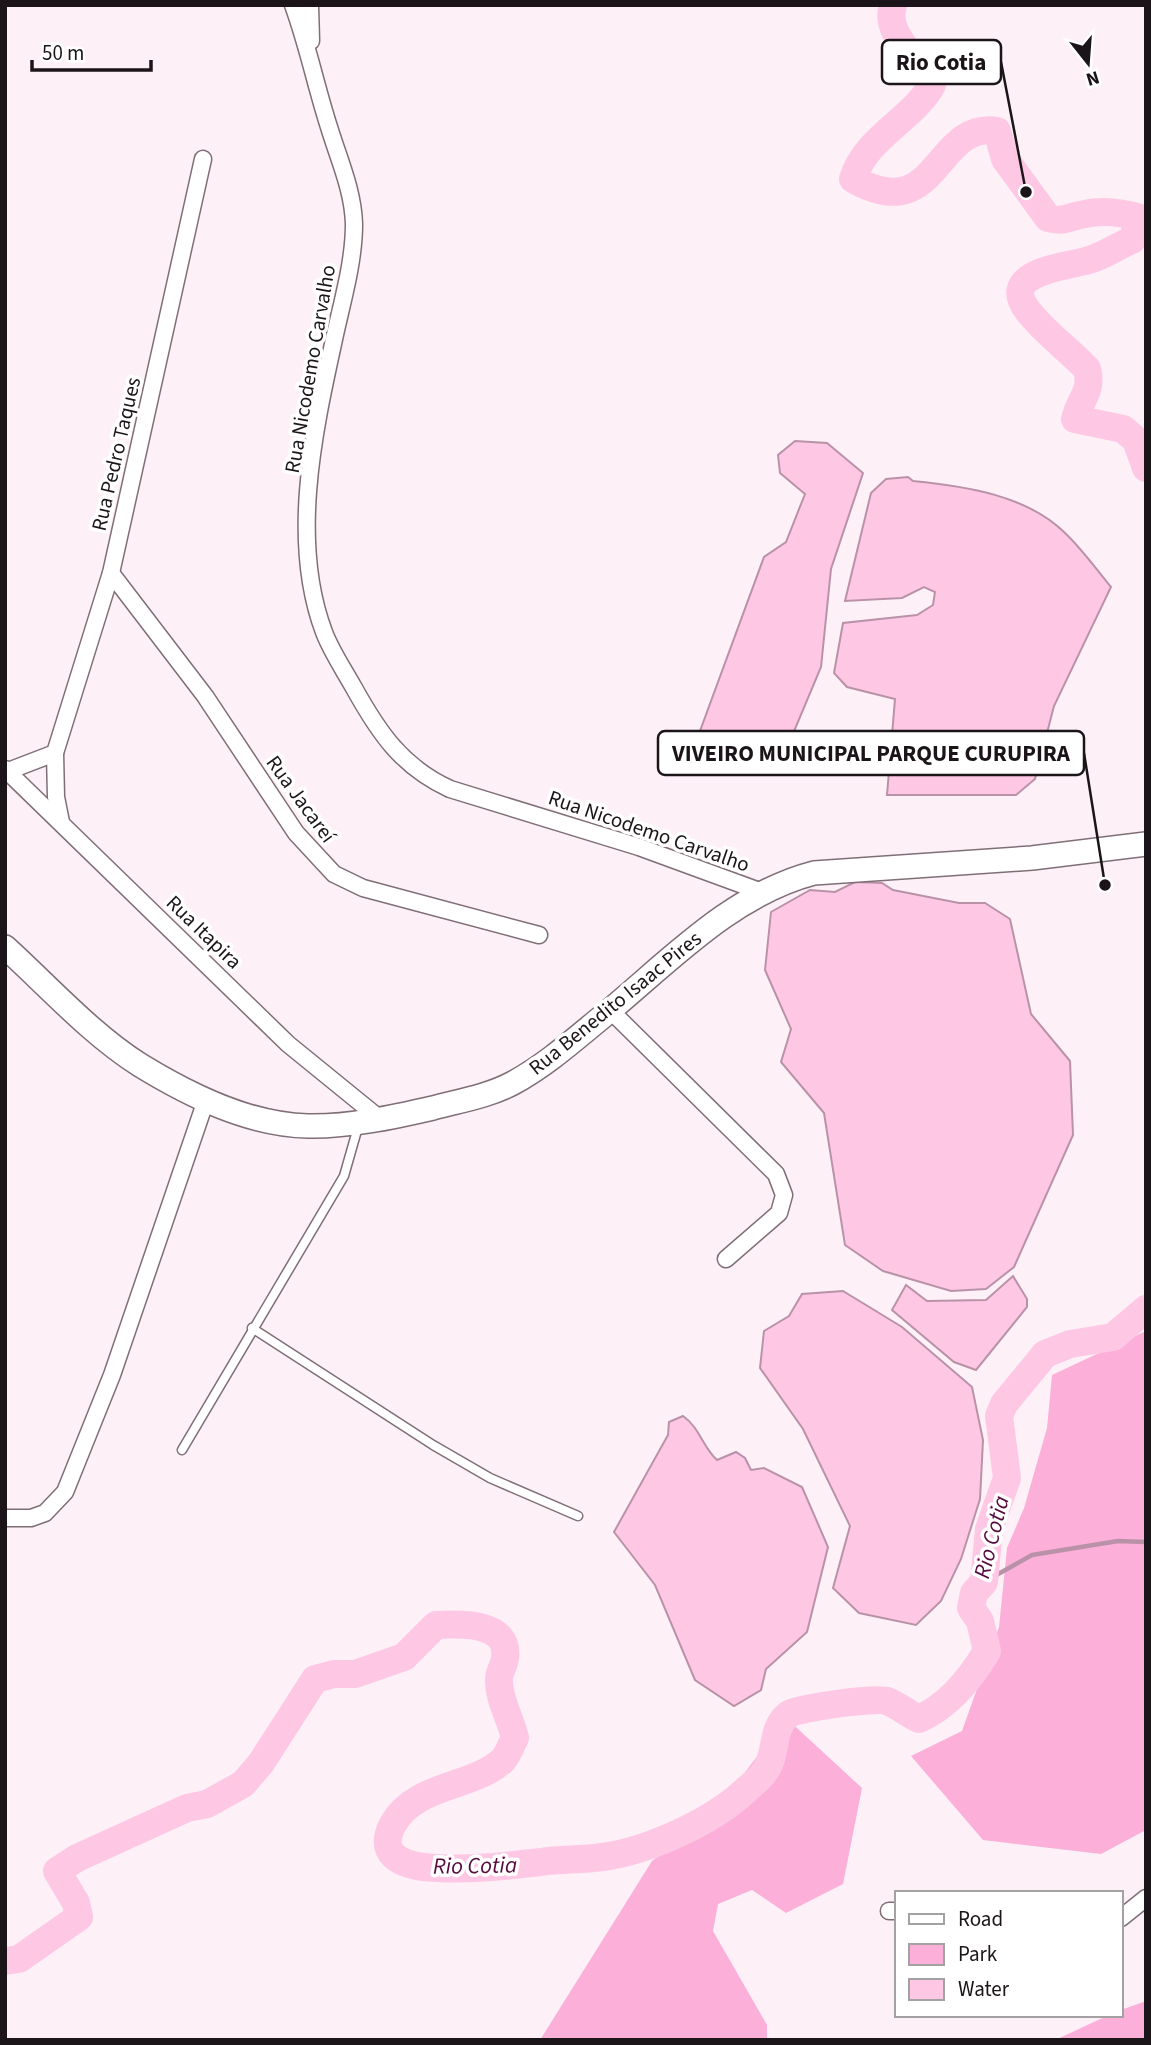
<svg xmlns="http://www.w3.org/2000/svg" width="1151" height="2045" font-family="'Source Sans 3',sans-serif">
<rect width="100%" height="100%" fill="#fdf1f7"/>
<g fill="#fbafd9">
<path d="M1146,1331v499l-45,24 -118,-14 -72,-84 51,-25 37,-104 8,-79 17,-40 23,-80 5,-53z"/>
<path d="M786,1718l76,70 -19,96 -57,29 -34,-23 -34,14 -5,27 54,94v15h-227l112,-179 60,-45z"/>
<path d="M1146,2001v39h-91l54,-25h12v-5z"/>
</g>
<g fill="#fec8e5" stroke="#ba92a8" stroke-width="2">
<path d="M795,441l32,2 36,30 -32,96 -10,98 -39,93 -11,7 -35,-8 -21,3 -22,-12 71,-193 22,-15 19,-48 -25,-21 -2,-18z"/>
<path d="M908,477l5,4c51,5 114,14 152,52 17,16 31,36 46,54l-57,119 -19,73 -19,16h-129l8,-96 -48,-12 -13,-14 9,-50 74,-8 16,-10 2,-13 -11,-5 -22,11 -57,3 26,-108 15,-14z"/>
<path d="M855,882l27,1 11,7 66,13h26l25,16 21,95 39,47 3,74 -59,132 -28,22 -35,2 -68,-20 -38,-26 -21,-132 -43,-51 10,-33 -26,-59 6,-58 39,-22 25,2z"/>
<path d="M1013,1276l14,23v8l-51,63 -22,-8 -62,-52 14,-25 21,16 59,-1z"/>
<path d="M843,1291l59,36 70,60 11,53 -3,59 -19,60 -20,42 -25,24 -57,-12 -26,-25 17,-62 -47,-97 -43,-61 4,-37 25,-15 13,-22z"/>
<path d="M683,1416c17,12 19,30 34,44l19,-8 9,6 6,12 13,-2 38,19 26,60 -21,85 -41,37 -5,21 -27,16 -39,-26 -40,-95 -41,-53 54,-97 1,-13z"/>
</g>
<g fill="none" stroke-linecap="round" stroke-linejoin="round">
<path stroke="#ba92a8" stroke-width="4.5" d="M984,1582l48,-27 86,-14 28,1"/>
<g stroke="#fec8e5" stroke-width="28">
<path d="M893,5c-10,30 27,54 39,80 -20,35 -67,53 -79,94 86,49 81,-58 144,-48l8,28 43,59c15,4 18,0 32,-3 19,-5 41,-3 60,3l-8,22c-14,6 -27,15 -40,19 -21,8 -96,11 -64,52 17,22 40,38 59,58 6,22 -7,30 -12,50l48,10 13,11 10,28"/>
<path d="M5,1961l14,-2 60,-42 -3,-14 -19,-32 20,-13 110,-50 20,-4 36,-20 18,-21 54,-84 19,-5h21l49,-17 32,-32c23,-1 74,-4 69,33 -1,8 -6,14 -6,21 -1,20 12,40 16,59 -4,7 -7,17 -13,23 -30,27 -87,23 -109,63 -19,35 17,43 43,44 34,2 70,-2 105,-6 18,-3 35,-2 53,-4 48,-4 117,-35 152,-68 6,-6 15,-12 19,-19 13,-17 5,-43 24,-57 10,-6 86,-17 98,-13 11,4 21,13 32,18 29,-13 52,-41 68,-68l-7,-30 -9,-13 3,-15 10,-11 5,-53 18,-51 -8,-62 5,-12 41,-50 25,-10 43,-7 33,-28"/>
</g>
<defs>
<g id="lane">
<path d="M252,1328l181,117 57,33 88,38"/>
<path d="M182,1450l162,-274 14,-49"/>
</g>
<g id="street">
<path d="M293,5c15,41 23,82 36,122 10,33 24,63 25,97 0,40 -13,81 -21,120 -20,91 -43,198 -9,288 7,19 20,38 30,56 25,45 48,79 96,101l189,58 123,45"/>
<path d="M310,5l1,36"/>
<path d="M111,573l94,123 91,137 38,41 29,14 176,47"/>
<path d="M5,769l283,275 91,74"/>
<path d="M8,771l47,-18"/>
<path d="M61,822l-5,-25 -1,-44 56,-180 92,-414"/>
<path d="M610,1010l166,164 8,21 -5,18 -53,46"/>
<path d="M5,1518h26l14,-5 20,-21 47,-117 94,-275"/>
<path d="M889,1911h8"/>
<path d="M1121,1918l25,-20"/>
</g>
<path id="secondary" d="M5,947c43,39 86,87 135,118 49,30 109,60 168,61 40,1 86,-9 125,-18 26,-7 56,-12 80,-25 33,-18 61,-43 89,-66 66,-54 128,-122 212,-144l218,-15 114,-14"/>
</defs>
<use href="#lane" stroke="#806e77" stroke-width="11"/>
<use href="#street" stroke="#806e77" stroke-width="19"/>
<use href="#secondary" stroke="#806e77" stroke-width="26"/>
<use href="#lane" stroke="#fff" stroke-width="8"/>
<use href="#street" stroke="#fff" stroke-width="16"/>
<use href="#secondary" stroke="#fff" stroke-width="23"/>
</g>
<g text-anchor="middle" stroke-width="7" stroke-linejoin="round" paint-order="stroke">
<g font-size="21" fill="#1b1418" stroke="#fff">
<text transform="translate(310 369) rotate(-80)" y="7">Rua Nicodemo Carvalho</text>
<text transform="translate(116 454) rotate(-77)" y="7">Rua Pedro Taques</text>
<text transform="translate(301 799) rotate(54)" y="7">Rua Jacareí</text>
<text transform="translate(649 831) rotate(19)" y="7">Rua Nicodemo Carvalho</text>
<text transform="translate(204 932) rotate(44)" y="7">Rua Itapira</text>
<text transform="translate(615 1003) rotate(-39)" y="7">Rua Benedito Isaac Pires</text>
</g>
<g font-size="23" font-style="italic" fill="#560a3e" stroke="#fff">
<text transform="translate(991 1537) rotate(-76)" y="8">Rio Cotia</text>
<text transform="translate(475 1865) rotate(-1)" y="8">Rio Cotia</text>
</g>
</g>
<path fill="none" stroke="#1b1418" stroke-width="2.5" d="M1026 192L1001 62M1105 885L1084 753"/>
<g fill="#1b1418" stroke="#fff" stroke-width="2.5">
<circle cx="1026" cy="192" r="7"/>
<circle cx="1105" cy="885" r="7"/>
</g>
<g fill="#fff" stroke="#1b1418" stroke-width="2.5">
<rect x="882" y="40" width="119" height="44" rx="7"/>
<rect x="658" y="731" width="426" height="44" rx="7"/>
</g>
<g font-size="23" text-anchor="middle" font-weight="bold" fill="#1b1418">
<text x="941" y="70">Rio Cotia</text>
<text x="871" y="761">VIVEIRO MUNICIPAL PARQUE CURUPIRA</text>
</g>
<rect width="1151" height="2045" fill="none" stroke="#1b1418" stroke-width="14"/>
<rect x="895" y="1891" width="228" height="126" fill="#ffffff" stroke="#a4a1a3" stroke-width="2"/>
<rect x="909" y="1914" width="35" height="10" fill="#ffffff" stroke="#a4a1a3" stroke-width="2"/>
<text x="958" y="1926" font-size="21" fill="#1b1418">Road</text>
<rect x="909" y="1944" width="35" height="21" fill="#fbafd9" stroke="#a4a1a3" stroke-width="2"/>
<text x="958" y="1961" font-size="21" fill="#1b1418">Park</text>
<rect x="909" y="1979" width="35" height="21" fill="#fec8e5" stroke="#a4a1a3" stroke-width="2"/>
<text x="958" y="1996" font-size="21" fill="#1b1418">Water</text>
<g transform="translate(1088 63) rotate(163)" stroke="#ffffff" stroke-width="5" paint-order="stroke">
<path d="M0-5L12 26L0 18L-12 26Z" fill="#1b1418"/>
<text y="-10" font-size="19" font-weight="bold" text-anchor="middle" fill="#1b1418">N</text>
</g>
<path d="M32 60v10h119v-10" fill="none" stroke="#1b1418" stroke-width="3.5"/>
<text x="42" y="60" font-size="21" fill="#1b1418" stroke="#ffffff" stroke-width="5" paint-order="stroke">50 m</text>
</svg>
